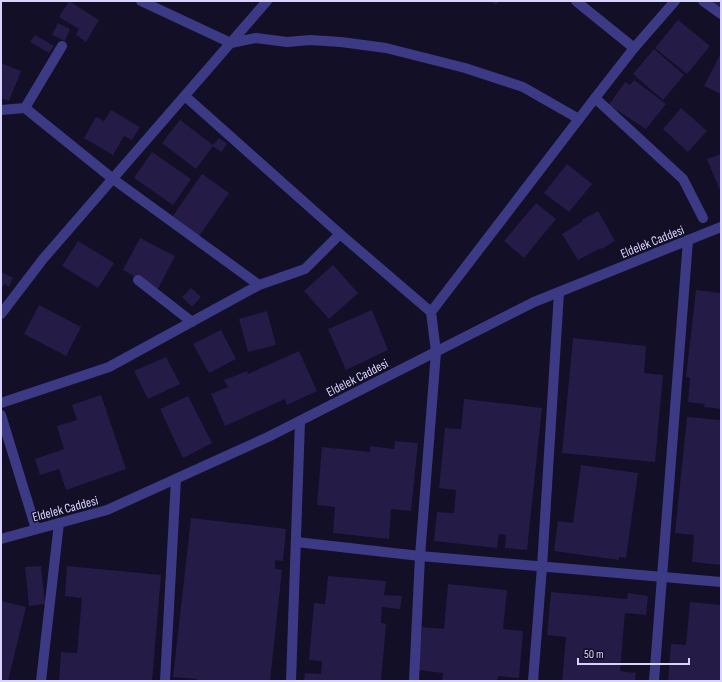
<svg xmlns="http://www.w3.org/2000/svg" width="722" height="682" font-family="'Sofia Sans Condensed',sans-serif">
<rect width="100%" height="100%" fill="#130f26"/>
<g fill="#241b47">
<path d="M69,1l30,19 -13,22 -10,-7 3,-6 -20,-12z"/>
<path d="M491,1h8l-3,4z"/>
<path d="M710,1h11v6z"/>
<path d="M678,20l32,26 -23,28 -32,-26z"/>
<path d="M58,23l12,6 -5,12 -13,-6z"/>
<path d="M35,35l19,11 -5,7 -19,-11z"/>
<path d="M654,49l30,26 -21,25 -30,-26z"/>
<path d="M721,53v41l-17,-8z"/>
<path d="M1,63l20,8 -12,30 -8,-3z"/>
<path d="M634,80l32,24 -20,25 -37,-24 16,-23 5,3z"/>
<path d="M681,108l26,23 -19,21 -25,-23z"/>
<path d="M111,110l29,17 -8,13 -8,-4 -11,19 -29,-17 12,-21 8,4z"/>
<path d="M180,120l33,25 6,-7 8,6 -6,8 -8,-6 -17,23 -34,-26z"/>
<path d="M152,152l39,27 -18,26 -39,-27z"/>
<path d="M721,154v39l-14,-34z"/>
<path d="M567,164l25,20 -23,28 -25,-19z"/>
<path d="M202,174l27,19 -32,46 -27,-19z"/>
<path d="M536,203l20,16 -32,39 -20,-17z"/>
<path d="M598,211l17,30 -13,8 -1,-1 -23,12 -16,-26 21,-13 -1,-1z"/>
<path d="M140,238l35,18 -17,33 -35,-19z"/>
<path d="M78,241l36,22 -16,25 -36,-22z"/>
<path d="M333,265l25,28 -29,26 -25,-28z"/>
<path d="M1,272l12,6 -4,9 -5,-3 -3,5z"/>
<path d="M191,288l10,9 -9,10 -10,-10z"/>
<path d="M696,290l25,3v116l-17,-2 1,-3 -17,-2 2,-24 -4,-1z"/>
<path d="M39,305l42,22 -15,29 -42,-22z"/>
<path d="M372,310l16,40 -42,20 -18,-41z"/>
<path d="M267,311l9,34 -28,7 -9,-33z"/>
<path d="M221,330l15,29 -27,14 -16,-29z"/>
<path d="M573,338l73,8 -2,27 19,2 -8,87 -93,-9z"/>
<path d="M299,351l18,40 -30,14 -2,-6 -60,27 -14,-32 17,-7 -4,-7 23,-9 1,3z"/>
<path d="M166,357l14,27 -32,15 -14,-28z"/>
<path d="M101,395l25,74 -60,21 -7,-21 -19,6 -5,-16 29,-10 -7,-23 20,-6 -5,-15z"/>
<path d="M188,396l24,47 -29,15 -23,-49z"/>
<path d="M464,399l78,9 -15,142 -22,-2 1,-13 -7,-1 -2,14 -63,-7 3,-29 17,1 2,-23 -17,-2 6,-60 16,1z"/>
<path d="M687,417l34,3v145l-29,-3 2,-27 -19,-2z"/>
<path d="M395,441l23,2 -7,68 -20,-2 -2,30 -56,-6 2,-26 -18,-2 5,-58 48,5v-6l24,3z"/>
<path d="M581,465l57,8 -12,85 -7,-1v3l-65,-9 4,-30 15,2z"/>
<path d="M191,518l95,11 -3,32 -8,-1v9l7,1 -12,111h-73v-2l-24,-2z"/>
<path d="M41,566l4,38 -16,2 -4,-39z"/>
<path d="M67,566l94,9 -9,106h-93l2,-29 16,1 5,-55 -17,-2z"/>
<path d="M328,576l58,5 -2,14 18,1 -2,13 -18,-2 -1,16 5,1 -5,57h-77l1,-8 16,1 1,-13 -13,-1 5,-57 11,1z"/>
<path d="M448,584l59,6 -4,39 20,2 -4,47 -21,-2 -1,5h-55l1,-8 -25,-3 4,-43 22,2z"/>
<path d="M551,592l76,7 1,-6 20,3 -2,19 -21,-2 -5,58 16,2 -1,8h-73l4,-44 -19,-2z"/>
<path d="M1,601l25,6 -18,74h-7z"/>
<path d="M690,602l31,3v76h-53l3,-37 15,1z"/>
</g>
<g fill="none" stroke-linecap="round" stroke-linejoin="round">
<g stroke="#3d3a85" stroke-width="10">
<path d="M141,1l90,42 25,-5 31,4 23,-2 31,2 45,6 79,20 58,19 56,32"/>
<path d="M576,1l58,47"/>
<path d="M703,1l18,13"/>
<path d="M185,96l155,138 91,78"/>
<path d="M595,98l88,81 20,39"/>
<path d="M25,108l37,-62"/>
<path d="M1,110l24,-2 88,71 146,106"/>
<path d="M138,280l54,42"/>
<path d="M1,314l42,-55 224,-258"/>
<path d="M1,403l108,-36 150,-82 46,-16 35,-35"/>
<path d="M1,415l35,114"/>
<path d="M1,539l106,-29 161,-73 266,-135 187,-75"/>
<path d="M296,542l124,14 301,26"/>
<path d="M41,681l18,-158"/>
<path d="M165,681l11,-202"/>
<path d="M291,681l9,-260"/>
<path d="M414,681l6,-125 16,-204 -5,-40 164,-214 39,-50 41,-47"/>
<path d="M533,681l9,-114 17,-275"/>
<path d="M654,681l34,-441"/>
</g>
</g>
<g text-anchor="middle" stroke-width="3" stroke-linejoin="round" paint-order="stroke">
<g font-size="13" fill="#d9d4ff" stroke="#130f26">
<text transform="translate(652 241) rotate(-22)" y="5">Eldelek Caddesi</text>
<text transform="translate(357 377) rotate(-27)" y="5">Eldelek Caddesi</text>
<text transform="translate(65 508) rotate(-15)" y="5">Eldelek Caddesi</text>
</g>
</g>
<rect width="722" height="682" fill="none" stroke="#d9d4ff" stroke-width="4"/>
<path d="M578 658v6h111v-6" fill="none" stroke="#d9d4ff" stroke-width="2"/>
<text x="584" y="658" font-size="12" fill="#d9d4ff" stroke="#130f26" stroke-width="3" paint-order="stroke">50 m</text>
</svg>
